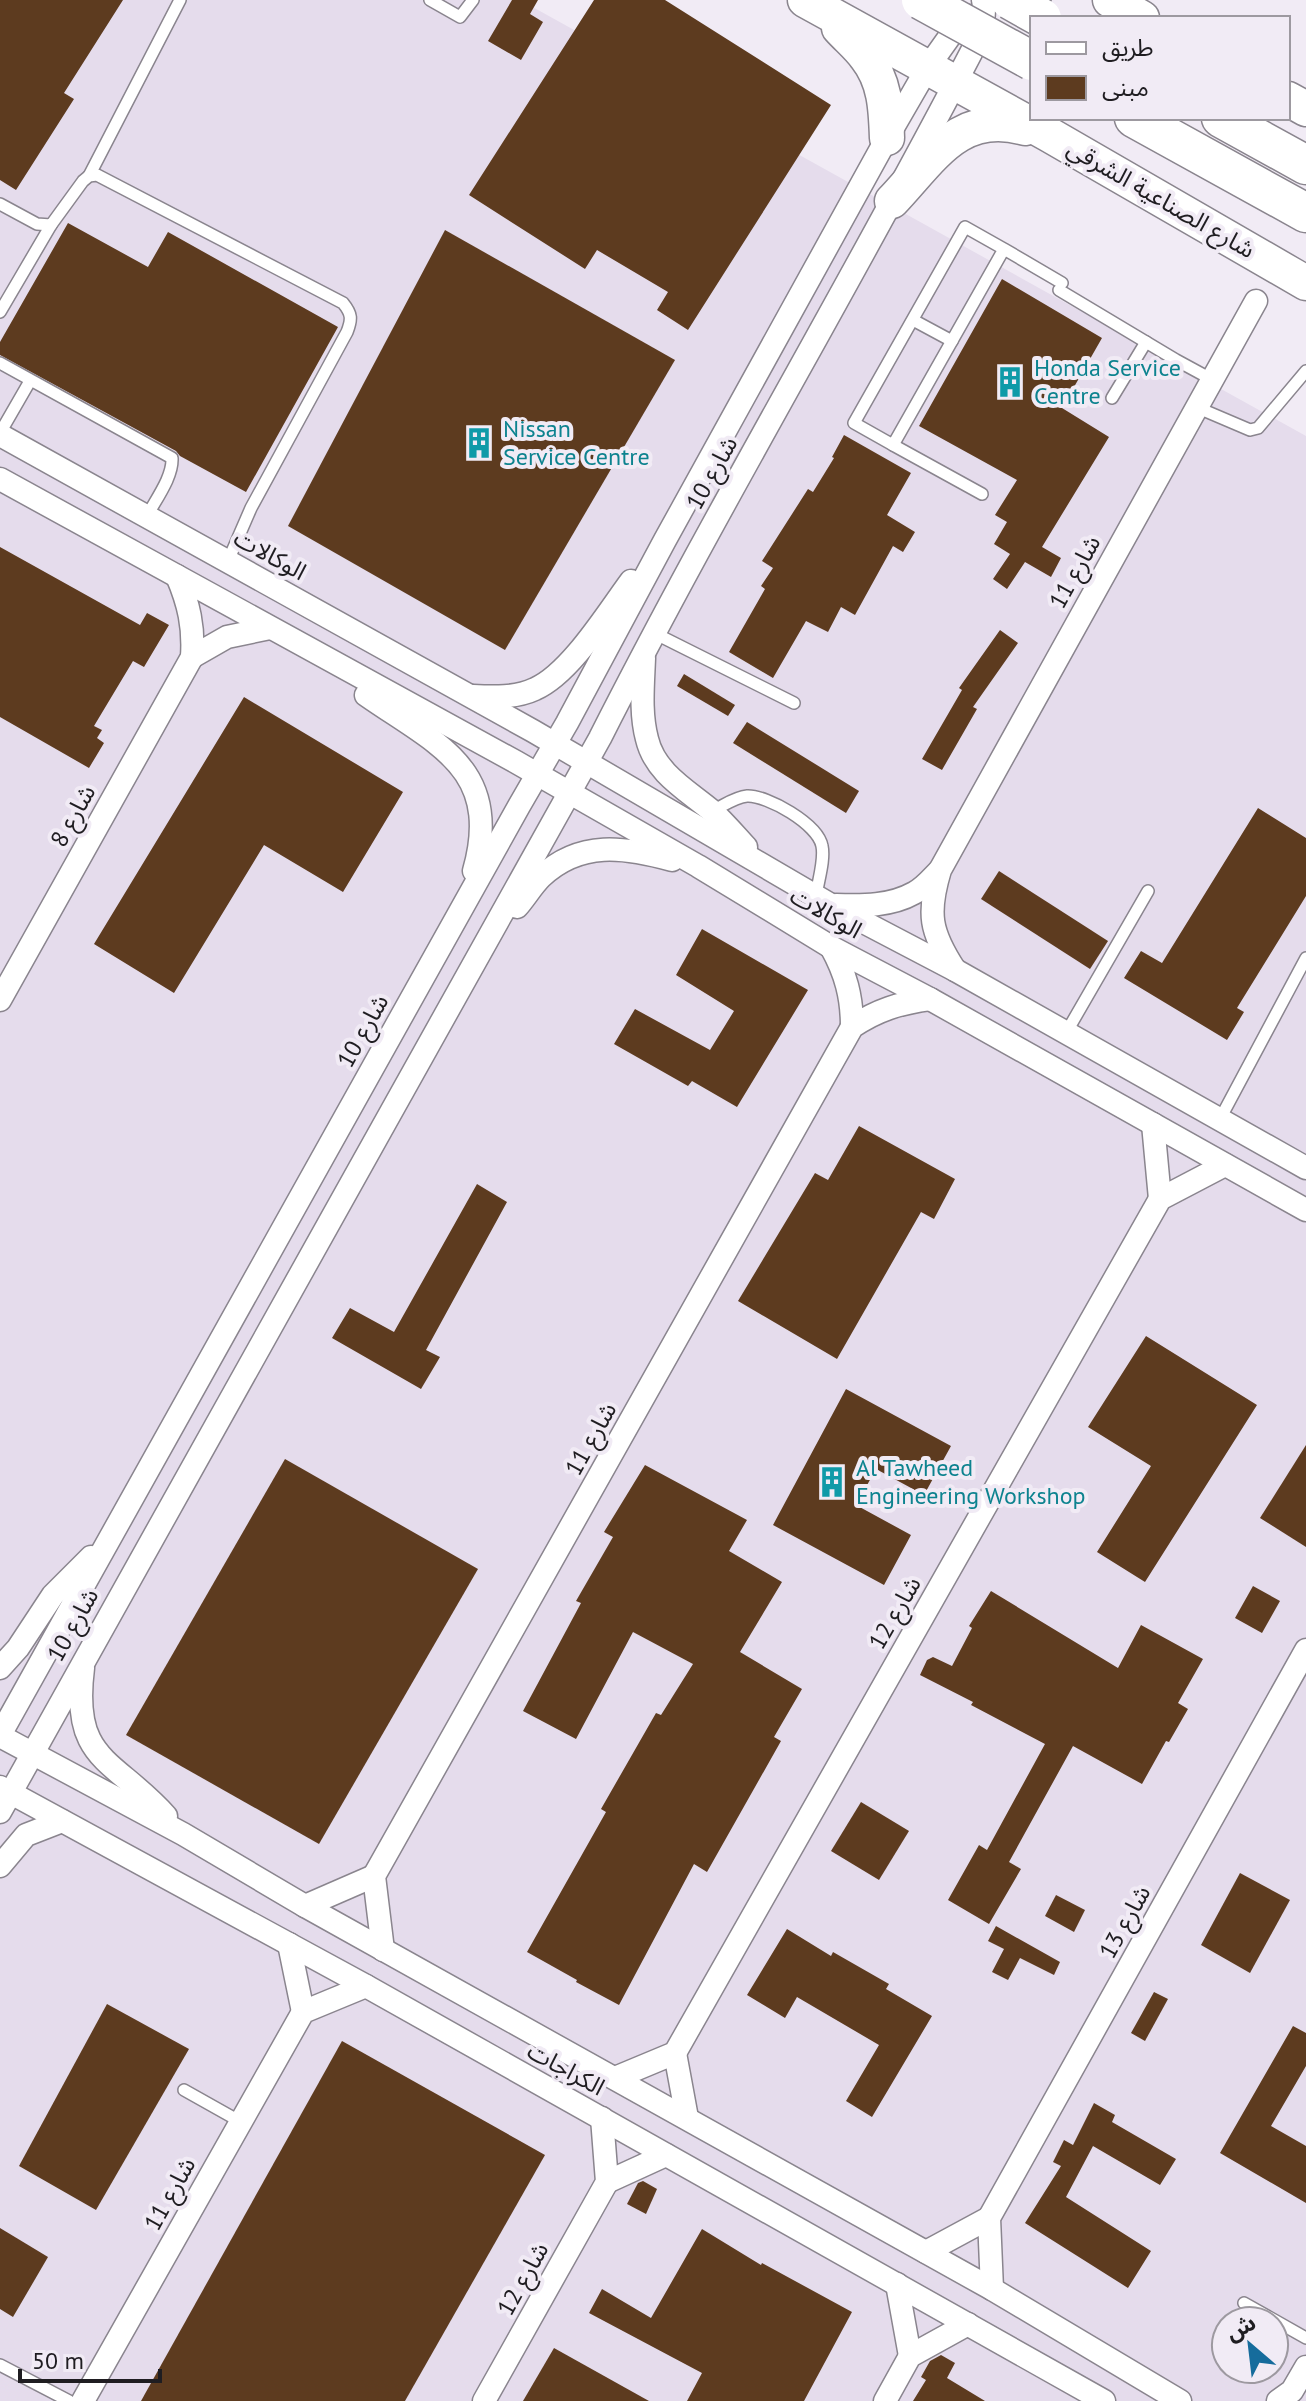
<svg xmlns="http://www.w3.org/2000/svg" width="1306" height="2401" font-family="'PT Sans','Noto Sans Arabic',sans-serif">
<rect width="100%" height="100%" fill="#f1ebf5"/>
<path fill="#e5dcec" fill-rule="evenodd" d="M0,0h520l786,436v1965h-1306zM1226,2321h48v48h-48z"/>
<g fill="#5d3b1f">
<path d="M0,0h123l-59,93 10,6 -58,91 -16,-10z"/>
<path d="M512,0h26l-8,14 13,8 -22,38 -33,-19z"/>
<path d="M594,0h71l166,105 -143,225 -31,-20 11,-18 -71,-42 -12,19 -116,-74z"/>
<path d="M68,223l80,44 20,-35 170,95 -92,165 -66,-36 -4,-5 -176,-96v-13z"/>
<path d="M445,230l230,130 -170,290 -217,-124z"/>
<path d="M1002,279l100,59 -40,70 47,29 -67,110 19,11 -10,19 -26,-15 -18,27 -14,-10 17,-25 -16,-10 13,-22 -12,-7 22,-35 -98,-54z"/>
<path d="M844,435l67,38 -24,42 28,17 -12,20 -10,-6 -38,69 -14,-8 -13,25 -22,-11 -33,57 -44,-26 36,-63 -4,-3 12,-18 -11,-7 46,-72 5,3 21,-34 -2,-1z"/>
<path d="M0,547l140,78 7,-12 22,12 -25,42 -11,-6 -39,65 8,4 -5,8 7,5 -15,25 -89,-51z"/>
<path d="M1000,630l18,13 -45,64 4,2 -35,61 -20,-11 40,-69 -3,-2z"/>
<path d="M684,674l51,31 -7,11 -51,-30z"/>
<path d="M244,697l159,95 -60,100 -79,-47 -90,148 -80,-49z"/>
<path d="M747,722l112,69 -13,22 -113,-70z"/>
<path d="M1258,808l48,30v58l-69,112 7,4 -17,28 -103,-62 17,-27 21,12z"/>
<path d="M999,871l109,70 -18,28 -109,-70z"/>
<path d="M702,929l106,61 -71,117 -45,-26 -4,5 -74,-42 21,-35 75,41 24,-39 -58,-36z"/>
<path d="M859,1126l96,53 -21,40 -13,-7 -84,147 -99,-58 77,-128 13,7z"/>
<path d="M477,1184l30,18 -81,148 14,7 -19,32 -89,-51 18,-30 44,24z"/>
<path d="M1146,1336l111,69 -112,177 -48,-30 54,-86 -63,-39z"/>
<path d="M846,1389l105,57 -27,49 -48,-26 -20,36 55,30 -27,50 -111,-60z"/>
<path d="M1306,1445v102l-46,-29z"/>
<path d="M285,1459l193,110 -159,275 -193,-109z"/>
<path d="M645,1465l102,55 -18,31 53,31 -42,70 62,37 -28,48 7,4 -74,131 -13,-8 -75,141 -43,-23 1,-2 -50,-28 79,-140 -5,-3 55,-96 5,2 32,-51 -60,-32 -57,107 -53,-28 58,-108 -5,-2 37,-64 -9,-5z"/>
<path d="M1253,1586l27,15 -18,32 -27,-15z"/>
<path d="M991,1591l127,77 23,-43 62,34 -25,44 10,6 -19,33 -3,-1 -24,43 -69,-38 -64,116 12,7 -32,55 -41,-24 31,-55 8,5 58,-106 -74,-39 2,-3 -53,-27 7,-15 6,-3 19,9 20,-38 -3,-2z"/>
<path d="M861,1802l48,29 -30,49 -48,-29z"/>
<path d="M1240,1873l50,27 -40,73 -49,-28z"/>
<path d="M1056,1895l29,15 -11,22 -29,-16z"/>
<path d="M996,1926l64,36 -6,13 -34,-17 -12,22 -16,-8 12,-23 -16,-8z"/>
<path d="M787,1929l44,27 2,-4 56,32 -3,5 46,27 -60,101 -26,-16 33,-56 -82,-48 -12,21 -38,-23z"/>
<path d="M1154,1992l14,7 -23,42 -14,-8z"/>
<path d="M107,2004l82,45 -93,161 -77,-44z"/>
<path d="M1293,2026l13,7v33l-35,60 35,20v57l-86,-50z"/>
<path d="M342,2041l203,114 -140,246h-264z"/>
<path d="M1094,2103l21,12 -3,7 64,37 -16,26 -67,-39 -27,51 85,54 -23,37 -103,-65 36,-57 -8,-4 11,-22 9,5z"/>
<path d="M643,2181l14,8 -11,25 -19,-10 11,-21z"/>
<path d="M0,2228l48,29 -35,60 -13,-8z"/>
<path d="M702,2229l59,36 1,-2 90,49 -48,89h-117l15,-28 -113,-60 13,-24 49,29z"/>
<path d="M554,2348l95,53h-126z"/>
<path d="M941,2355l14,8 -8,15 38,23h-72l13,-21 -5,-3 9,-16z"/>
</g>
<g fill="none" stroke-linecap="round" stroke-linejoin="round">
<defs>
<g id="lane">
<path d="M430,0l30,17 13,-17"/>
<path d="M89,176l91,-176"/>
<path d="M0,204l37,20 14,1 32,-44 6,-5 8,-1 246,128c9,11 9,16 4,29l-96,176 -23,53"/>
<path d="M1004,249l-39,-22 -111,196 39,22 111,-196 58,34"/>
<path d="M1059,290l117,70 35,19"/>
<path d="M0,312l51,-87"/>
<path d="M913,320l39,21"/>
<path d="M0,363l172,95c1,19 -16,41 -25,58"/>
<path d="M1112,398l34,-56"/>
<path d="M1196,407l54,23 8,-2 48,-57"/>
<path d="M0,433l30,-52"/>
<path d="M893,445l89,49"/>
<path d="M654,633l140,70"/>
<path d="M712,811c11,-5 23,-14 35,-15 20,-1 71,28 75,50 3,14 -4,35 -6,50"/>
<path d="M1066,1033l82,-142"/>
<path d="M1220,1119l86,-161"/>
<path d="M184,2090l57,32"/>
<path d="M1244,2303l62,35"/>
<path d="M0,2365l69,36"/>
</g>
<g id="street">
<path d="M0,435l533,296 298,174 124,65 351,198"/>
<path d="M0,479l516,283 182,104 133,81 99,52 376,211"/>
<path d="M192,657l35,-20 43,-9"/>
<path d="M644,658c-1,27 -4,55 3,81 8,34 40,51 65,72 12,11 23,24 34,36"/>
<path d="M366,695c70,49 137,73 108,176"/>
<path d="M473,696c20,1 43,2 62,-7 35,-15 73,-77 96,-108"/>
<path d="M836,905c27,1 55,1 78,-12 10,-5 18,-15 25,-22"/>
<path d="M517,907c8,-9 15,-21 24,-30 39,-37 84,-30 131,-17"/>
<path d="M831,947c15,27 21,50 21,80"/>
<path d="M955,970c-25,-38 -28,-57 -15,-100l316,-569"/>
<path d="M0,1000l192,-343c2,-30 -3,-53 -15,-81"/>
<path d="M1153,1124l7,75"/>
<path d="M0,1668l18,-20 35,-53 38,-38"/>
<path d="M83,1668c-12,94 31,90 83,148"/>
<path d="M0,1735l519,-929 48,-83 98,-183 222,-402 41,-71 22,-31 19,-20"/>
<path d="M0,1736l183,98 122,72 687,383 188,112"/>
<path d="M0,1787l366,199 738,415"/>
<path d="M0,1812l600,-1074c118,-233 253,-457 373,-689 6,-16 14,-32 10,-49"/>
<path d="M0,1866l26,-31 36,-14"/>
<path d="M305,1906l69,-30"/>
<path d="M289,1944l14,68"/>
<path d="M383,1950l-9,-74 478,-849c25,-17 48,-24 78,-28"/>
<path d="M675,2053l12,65"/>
<path d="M615,2078l60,-25 485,-854 65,-34"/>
<path d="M607,2182l59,-27"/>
<path d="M926,2252l63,-34"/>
<path d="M897,2284l13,72"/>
<path d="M992,2289l-3,-71 317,-568"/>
<path d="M83,2401l220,-389 63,-26"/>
<path d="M484,2401l123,-219 -5,-64"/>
<path d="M885,2401l25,-45 58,-32"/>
<path d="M1278,2401l14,-10 14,-24"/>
</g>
<g id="primary">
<path d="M805,0l243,134 258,149"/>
<path d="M1110,0l32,18"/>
<path d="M839,28c9,10 19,18 27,29 19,24 20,51 21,81"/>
<path d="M1288,99l18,10"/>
<path d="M892,201c40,-42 67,-92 133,-73"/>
</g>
<g id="highway">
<path d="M1134,118l172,95"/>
<path d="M1221,118l85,47"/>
</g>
</defs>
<use href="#lane" stroke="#8a858e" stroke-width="14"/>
<use href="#street" stroke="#8a858e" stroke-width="25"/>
<use href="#primary" stroke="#8a858e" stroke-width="37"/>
<use href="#highway" stroke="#8a858e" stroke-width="41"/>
<use href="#lane" stroke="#fff" stroke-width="11"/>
<use href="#street" stroke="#fff" stroke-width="22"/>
<use href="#primary" stroke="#fff" stroke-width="34"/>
<use href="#highway" stroke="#fff" stroke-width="38"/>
<defs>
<g id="highway-bridge">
<path d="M921,0l111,61"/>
<path d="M1010,0l32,18"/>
</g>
</defs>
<use href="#highway-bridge" stroke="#8a858e" stroke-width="41" stroke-linecap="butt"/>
<use href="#highway-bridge" stroke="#fff" stroke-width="38"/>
</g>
<defs>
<symbol id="building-bare" viewBox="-9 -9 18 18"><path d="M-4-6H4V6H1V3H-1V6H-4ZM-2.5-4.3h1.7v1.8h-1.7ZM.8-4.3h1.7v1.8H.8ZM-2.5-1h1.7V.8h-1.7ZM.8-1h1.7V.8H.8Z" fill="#0f9aa8" stroke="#f1ebf5" stroke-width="2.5" paint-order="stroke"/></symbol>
</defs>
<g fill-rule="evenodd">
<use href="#building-bare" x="988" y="360" width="44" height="44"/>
<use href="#building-bare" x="457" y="421" width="44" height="44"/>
<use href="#building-bare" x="810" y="1460" width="44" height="44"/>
</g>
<g text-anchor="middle" stroke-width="8" stroke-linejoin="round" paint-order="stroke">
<g font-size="24" fill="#1f1d21" stroke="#f1ebf5">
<text transform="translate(1161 199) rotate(30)" y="8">شارع الصناعية الشرقي</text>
<text transform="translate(712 473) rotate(-61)" y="8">شارع 10</text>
<text transform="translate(270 555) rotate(29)" y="8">الوكالات</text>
<text transform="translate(1075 572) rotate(-61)" y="8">شارع 11</text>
<text transform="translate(73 816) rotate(-61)" y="8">شارع 8</text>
<text transform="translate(826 913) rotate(30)" y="8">الوكالات</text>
<text transform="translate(363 1031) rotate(-61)" y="8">شارع 10</text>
<text transform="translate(591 1439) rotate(-61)" y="8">شارع 11</text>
<text transform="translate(895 1613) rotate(-60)" y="8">شارع 12</text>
<text transform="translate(73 1625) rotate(-61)" y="8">شارع 10</text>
<text transform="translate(1125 1922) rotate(-61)" y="8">شارع 13</text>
<text transform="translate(566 2069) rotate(29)" y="8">الكراجات</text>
<text transform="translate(170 2194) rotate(-61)" y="8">شارع 11</text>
<text transform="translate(523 2279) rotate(-61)" y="8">شارع 12</text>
</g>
<g font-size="24" fill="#0d838f" stroke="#f1ebf5" text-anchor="start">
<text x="1034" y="376">Honda Service<tspan x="1034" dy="28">Centre</tspan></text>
<text x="503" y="437">Nissan<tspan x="503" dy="28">Service Centre</tspan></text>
<text x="856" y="1476">Al Tawheed<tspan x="856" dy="28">Engineering Workshop</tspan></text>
</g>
</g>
<rect x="1030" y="16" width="260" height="104" fill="#f1ebf5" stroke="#9d99a0" stroke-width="2"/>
<rect x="1046" y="42" width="40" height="12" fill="#ffffff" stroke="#9d99a0" stroke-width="2"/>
<text x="1102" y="56" font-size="24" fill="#1f1d21">طريق</text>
<rect x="1046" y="76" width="40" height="24" fill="#5d3b1f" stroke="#9d99a0" stroke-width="2"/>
<text x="1102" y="96" font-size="24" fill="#1f1d21">مبنى</text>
<g transform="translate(1250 2345) rotate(332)"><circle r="38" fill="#f1ebf5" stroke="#9d99a0" stroke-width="2"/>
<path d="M0-6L14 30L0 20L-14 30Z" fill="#166c9c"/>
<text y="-12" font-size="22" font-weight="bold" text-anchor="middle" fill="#1f1d21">ش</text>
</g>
<path d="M20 2369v12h140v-12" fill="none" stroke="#1f1d21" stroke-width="4"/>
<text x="32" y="2369" font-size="24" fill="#1f1d21" stroke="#f1ebf5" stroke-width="6" paint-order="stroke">50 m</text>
</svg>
